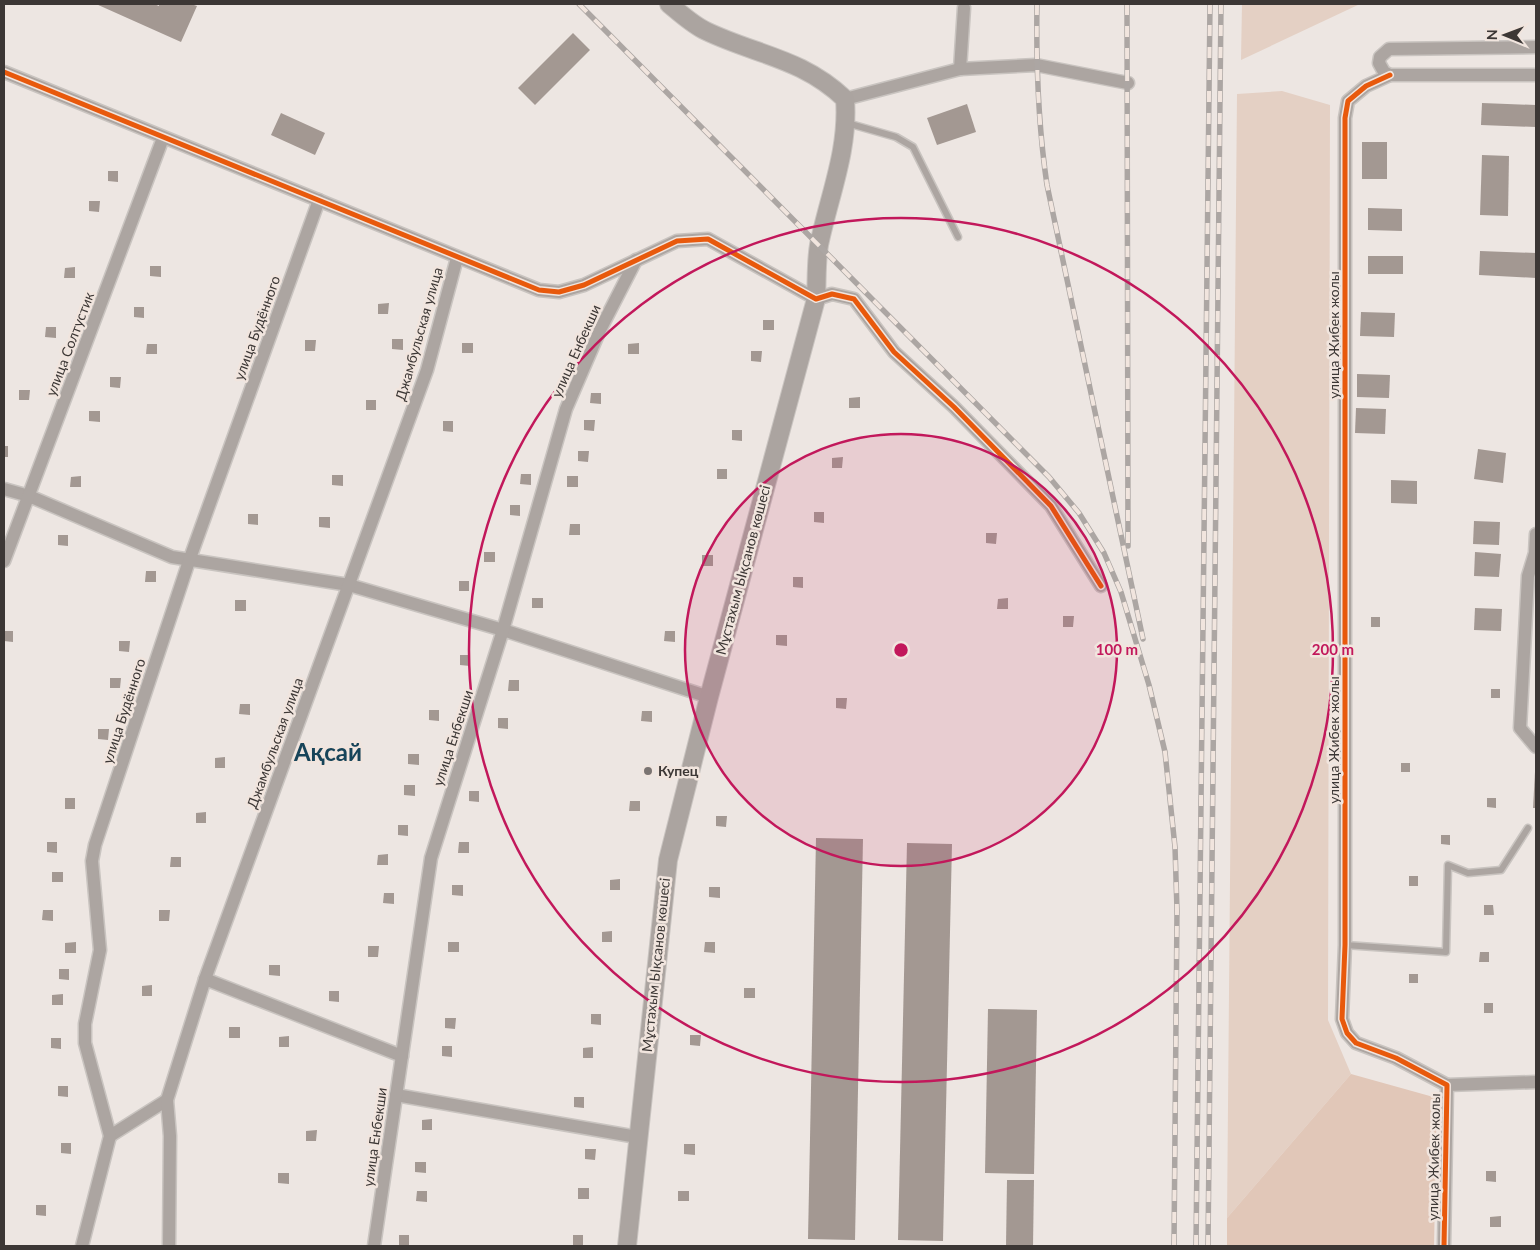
<svg xmlns="http://www.w3.org/2000/svg" width="1540" height="1250" font-family="Lato,sans-serif">
<rect width="100%" height="100%" fill="#ede6e2"/>
<g fill="#e4d0c4">
<path d="M1242,4h118l-119,56z"/>
<path d="M1282,91l48,14 -2,915 23,54 -124,144 10,-1124z"/>
</g>
<path fill="#e1c7b8" d="M1351,1074l86,24 -3,148h-207v-28z"/>
<g fill="#a39892">
<path d="M96,4h58l5,2v-2h32l6,2 -16,36z"/>
<path d="M573,33l17,17 -55,55 -17,-17z"/>
<path d="M1482,103l54,2v22l-55,-2z"/>
<path d="M967,104l9,28 -39,13 -10,-27z"/>
<path d="M281,113l44,20 -10,22 -44,-20z"/>
<rect x="1362" y="142" width="25" height="37"/>
<path d="M1482,155l27,1 -1,60 -28,-1z"/>
<path d="M108,171h10v11l-10,-1z"/>
<path d="M89,201h11l-1,11 -10,-1z"/>
<path d="M1368,208l34,1v22l-34,-1z"/>
<path d="M1480,251l56,2v25l-57,-3z"/>
<rect x="1368" y="256" width="35" height="18"/>
<path d="M150,266h11v11l-11,-1z"/>
<path d="M75,267v11h-11l1,-10z"/>
<path d="M389,303l-1,11h-10v-10z"/>
<path d="M134,307h10v11l-10,-1z"/>
<path d="M1361,312l34,1 -1,24 -34,-1z"/>
<rect x="763" y="320" width="11" height="10"/>
<path d="M46,327h10v11l-11,-1z"/>
<path d="M392,339h11v11l-11,-1z"/>
<path d="M305,340h11l-1,11h-10z"/>
<rect x="462" y="343" width="11" height="10"/>
<path d="M639,343v11h-11v-10z"/>
<path d="M147,344h10v10h-11z"/>
<path d="M751,351h11l-1,11 -10,-1z"/>
<path d="M1357,374l33,1 -1,23 -32,-1z"/>
<path d="M110,377h11l-1,11 -10,-1z"/>
<path d="M19,390h11l-1,10h-10z"/>
<path d="M591,393h10v11l-11,-1z"/>
<path d="M860,397v11h-11v-10z"/>
<rect x="366" y="400" width="10" height="10"/>
<path d="M1356,408l30,1 -1,25 -30,-1z"/>
<path d="M89,411h11v11l-11,-1z"/>
<path d="M584,420h11l-1,11 -10,-1z"/>
<path d="M443,421h10v11l-10,-1z"/>
<path d="M732,430h10v11l-10,-1z"/>
<rect x="4" y="446" width="4" height="11"/>
<path d="M1478,449l28,4 -3,30 -29,-4z"/>
<path d="M578,451h11l-1,11 -10,-1z"/>
<path d="M843,457l-1,11h-10v-10z"/>
<rect x="717" y="469" width="10" height="10"/>
<path d="M521,474h10v11l-11,-1z"/>
<path d="M332,475h11v11l-11,-1z"/>
<path d="M81,476v11h-11l1,-10z"/>
<rect x="567" y="476" width="11" height="11"/>
<path d="M1391,480l26,1v23l-26,-1z"/>
<path d="M510,505h10v11l-10,-1z"/>
<path d="M814,512h10v11l-10,-1z"/>
<path d="M248,514h10v11l-10,-1z"/>
<path d="M319,517h11v11l-11,-1z"/>
<path d="M1474,521l26,1 -1,23 -26,-1z"/>
<path d="M570,524h10v11h-11z"/>
<path d="M986,533h11l-1,11 -10,-1z"/>
<path d="M58,535h10v11l-10,-1z"/>
<rect x="484" y="552" width="11" height="10"/>
<path d="M1475,552l26,2 -2,23 -25,-1z"/>
<rect x="702" y="555" width="11" height="11"/>
<path d="M146,571h10v11h-11z"/>
<path d="M793,577h10v11l-10,-1z"/>
<rect x="459" y="581" width="10" height="10"/>
<rect x="532" y="598" width="11" height="10"/>
<path d="M1008,598v11h-11l1,-10z"/>
<rect x="235" y="600" width="11" height="11"/>
<path d="M1475,608l27,1 -1,22 -27,-1z"/>
<path d="M1063,616h11l-1,11h-10z"/>
<rect x="1371" y="617" width="9" height="10"/>
<path d="M4,631h9v11l-9,-1z"/>
<path d="M665,631h10v11l-11,-1z"/>
<path d="M776,635h11v11l-11,-1z"/>
<path d="M119,641h11l-1,11 -10,-1z"/>
<path d="M460,655h10v11l-10,-1z"/>
<path d="M110,678h11l-1,10h-10z"/>
<path d="M509,680h10v11h-11z"/>
<rect x="1491" y="689" width="9" height="9"/>
<path d="M836,698h11l-1,11 -10,-1z"/>
<path d="M240,704h10v11l-11,-1z"/>
<path d="M429,710h10v11l-10,-1z"/>
<path d="M642,711h10v11l-11,-1z"/>
<path d="M498,718h10v11l-10,-1z"/>
<path d="M98,729h11l-1,11 -10,-1z"/>
<path d="M408,754h11v11l-11,-1z"/>
<path d="M225,757v11h-10v-10z"/>
<rect x="1401" y="763" width="9" height="9"/>
<path d="M1535,772h1v36h-3z"/>
<path d="M404,785h11v11l-11,-1z"/>
<path d="M469,791h10v11l-10,-1z"/>
<rect x="65" y="798" width="10" height="11"/>
<path d="M1487,798h9v10l-9,-1z"/>
<path d="M630,801h10v10h-11z"/>
<path d="M206,812v11h-10v-10z"/>
<path d="M716,816h11l-1,11 -10,-1z"/>
<path d="M398,825h10v11l-10,-1z"/>
<path d="M1441,835h9v10l-9,-1z"/>
<path d="M816,838l47,1 -8,401 -47,-1z"/>
<path d="M47,842h10v11l-10,-1z"/>
<path d="M459,842h10v11h-11z"/>
<path d="M907,843l45,1 -9,397 -45,-1z"/>
<path d="M388,854v11h-11l1,-10z"/>
<path d="M171,857h10v10h-11z"/>
<rect x="52" y="872" width="11" height="10"/>
<rect x="1409" y="876" width="9" height="10"/>
<path d="M620,879v11h-10v-10z"/>
<path d="M452,885h11v11l-11,-1z"/>
<path d="M709,887h11v11l-11,-1z"/>
<path d="M384,893h10v11l-11,-1z"/>
<path d="M1484,905h9l1,10h-10z"/>
<path d="M43,910h10v11l-11,-1z"/>
<path d="M159,910h11l-1,11h-10z"/>
<path d="M612,931v11h-10v-10z"/>
<path d="M76,942v11h-11v-10z"/>
<rect x="448" y="942" width="11" height="10"/>
<path d="M705,942h10v11l-11,-1z"/>
<path d="M368,946h11l-1,11h-10z"/>
<path d="M1480,952h9v10h-10z"/>
<path d="M269,965h11v11l-11,-1z"/>
<path d="M59,969h10v11l-10,-1z"/>
<rect x="1409" y="974" width="9" height="9"/>
<path d="M152,985v11h-10v-10z"/>
<rect x="744" y="988" width="11" height="10"/>
<path d="M329,991h10v11l-10,-1z"/>
<path d="M63,994v11h-11v-10z"/>
<rect x="1484" y="1003" width="9" height="10"/>
<path d="M988,1009l49,1 -3,164 -49,-1z"/>
<path d="M591,1014h10v11l-10,-1z"/>
<path d="M445,1018h11l-1,11 -10,-1z"/>
<rect x="229" y="1027" width="11" height="11"/>
<path d="M690,1035h11l-1,11 -10,-1z"/>
<path d="M289,1036v11h-10v-10z"/>
<path d="M51,1038h10v11l-10,-1z"/>
<path d="M442,1046h10v11l-10,-1z"/>
<path d="M593,1047v11h-10v-10z"/>
<path d="M58,1086h10v11l-10,-1z"/>
<path d="M574,1097h10v11l-10,-1z"/>
<path d="M432,1119v11h-10v-10z"/>
<path d="M317,1130l-1,11h-10v-10z"/>
<path d="M61,1143h10v11l-10,-1z"/>
<path d="M684,1144h11v11l-11,-1z"/>
<path d="M585,1149h11l-1,11 -10,-1z"/>
<path d="M415,1162h11v11l-11,-1z"/>
<path d="M1486,1171h10v11l-10,-1z"/>
<path d="M278,1173h11v11l-11,-1z"/>
<path d="M1007,1180h27l-1,66h-27z"/>
<rect x="578" y="1188" width="11" height="11"/>
<path d="M417,1191h10v11l-11,-1z"/>
<rect x="678" y="1191" width="11" height="10"/>
<path d="M36,1205h10v11l-10,-1z"/>
<path d="M1501,1216v11h-11v-10z"/>
<path d="M399,1235h10v11l-10,-1z"/>
<rect x="573" y="1235" width="10" height="10"/>
</g>
<g fill="none" stroke-linecap="round" stroke-linejoin="round">
<defs>
<g id="service">
<path d="M847,123l49,14 17,10 45,90"/>
<path d="M1345,945l101,7 2,-87 20,8 33,-3 27,-42"/>
</g>
<g id="minor">
<path d="M1536,47l-147,2 -9,8 -1,6 5,9 6,3h146"/>
<path d="M960,69l4,-61"/>
<path d="M4,72l535,218 20,2 25,-7 93,-44 31,-2 108,60 16,-5 22,5 40,53 60,55 97,99 50,80"/>
<path d="M1390,75l-24,11 -18,15 -3,17v827l-3,74 5,14 9,10 40,15 51,27 -3,161"/>
<path d="M845,99l115,-30 76,-4 92,18"/>
<path d="M4,489l25,7 143,61 177,28 154,45 206,67"/>
<path d="M1536,534l-1,19 -7,23 -8,152 16,19"/>
<path d="M4,561l159,-423"/>
<path d="M205,979l197,77"/>
<path d="M1447,1085l89,-3"/>
<path d="M396,1095l241,42"/>
<path d="M110,1136l57,-36"/>
<path d="M82,1246l28,-110 -25,-93v-19l15,-74 -8,-89 3,-16 94,-284 130,-361"/>
<path d="M169,1246l1,-110 -3,-36 38,-121 222,-609 30,-112"/>
<path d="M374,1246l57,-388 72,-228 63,-221 34,-79 36,-70"/>
</g>
<path id="secondary" d="M627,1246l41,-386 41,-163 107,-398c1,-18 0,-37 3,-54 10,-49 30,-95 26,-146 -43,-41 -89,-44 -139,-68 -13,-6 -26,-18 -37,-27"/>
</defs>
<use href="#service" stroke="#c9c4c0" stroke-width="9"/>
<use href="#minor" stroke="#c9c4c0" stroke-width="15"/>
<use href="#secondary" stroke="#c9c4c0" stroke-width="20"/>
<use href="#service" stroke="#aca5a1" stroke-width="6"/>
<use href="#minor" stroke="#aca5a1" stroke-width="12"/>
<use href="#secondary" stroke="#aba4a0" stroke-width="18"/>
<defs>
<g id="rail">
<path d="M579,4l470,473 30,36 25,40 17,39 28,93 16,67 10,95 2,63 -3,336"/>
<path d="M1037,4c-1,61 1,120 10,181l96,454"/>
<path d="M1127,4l1,542"/>
<path d="M1196,1246l14,-1242"/>
<path d="M1208,1246l13,-1242"/>
</g>
</defs>
<use href="#rail" stroke="#aca6a3" stroke-width="5.5"/>
<use href="#rail" stroke="#f1e5de" stroke-width="4" stroke-dasharray="11" stroke-linecap="butt"/>
<defs>
<g id="cycleway">
<path d="M4,72l535,218 20,2 25,-7 93,-44 31,-2 108,60 16,-5 22,5 40,53 60,55 97,99 50,80"/>
<path d="M1390,75l-24,11 -18,15 -3,17v827l-3,74 5,14 9,10 40,15 51,27 -3,161"/>
</g>
</defs>
<use href="#cycleway" stroke="#f1e5de" stroke-width="8"/>
<use href="#cycleway" stroke="#e8590c" stroke-width="5"/>
</g>
<circle cx="901" cy="650" r="216" fill="#c2185b" fill-opacity=".12"/>
<g fill="none" stroke="#c2185b" stroke-width="2.5">
<circle cx="901" cy="650" r="216"/>
<circle cx="901" cy="650" r="432"/>
</g>
<circle fill="#7a7472" stroke="#f1e5de" stroke-width="2" cx="648" cy="771" r="5"/>
<g text-anchor="middle" stroke-width="5" stroke-linejoin="round" paint-order="stroke">
<g font-size="14" fill="#3c3735" stroke="#f1e5de">
<text transform="translate(257 328) rotate(-70)" y="5">улица Будённого</text>
<text transform="translate(419 334) rotate(-74)" y="5">Джамбульская улица</text>
<text transform="translate(1334 335) rotate(-90)" y="5">улица Жибек жолы</text>
<text transform="translate(70 344) rotate(-69)" y="5">улица Солтустик</text>
<text transform="translate(576 351) rotate(-66)" y="5">улица Енбекши</text>
<text transform="translate(743 570) rotate(-75)" y="5">Мұстахым Ықсанов көшесі</text>
<text transform="translate(124 711) rotate(-72)" y="5">улица Будённого</text>
<text transform="translate(453 738) rotate(-72)" y="5">улица Енбекши</text>
<text transform="translate(1334 740) rotate(-90)" y="5">улица Жибек жолы</text>
<text transform="translate(275 743) rotate(-70)" y="5">Джамбульская улица</text>
<text transform="translate(656 965) rotate(-84)" y="5">Мұстахым Ықсанов көшесі</text>
<text transform="translate(375 1137) rotate(-82)" y="5">улица Енбекши</text>
<text transform="translate(1434 1157) rotate(-89)" y="5">улица Жибек жолы</text>
</g>
<g font-size="14" font-weight="bold" fill="#3c3735" stroke="#f1e5de" text-anchor="start">
<text x="658" y="776">Купец</text>
</g>
<g font-size="24" font-weight="bold" fill="#174459" stroke="#f1e5de">
<text x="328" y="761">Ақсай</text>
</g>
</g>
<circle cx="901" cy="650" r="8" fill="#c2185b" stroke="#f1e5de" stroke-width="2.5"/>
<g font-size="15" text-anchor="middle" font-weight="bold" fill="#c2185b" stroke="#f1e5de" stroke-width="5" stroke-linejoin="round" paint-order="stroke">
<text x="1117" y="655">100 m</text>
<text x="1333" y="655">200 m</text>
</g>
<rect width="1540" height="1250" fill="none" stroke="#3c3735" stroke-width="10"/>
<g transform="translate(1505 35) rotate(271)" stroke="#f1e5de" stroke-width="4" paint-order="stroke">
<path d="M0-4L9 19L0 12L-9 19Z" fill="#3c3735"/>
<text y="-8" font-size="14" font-weight="bold" text-anchor="middle" fill="#3c3735">N</text>
</g>
</svg>
